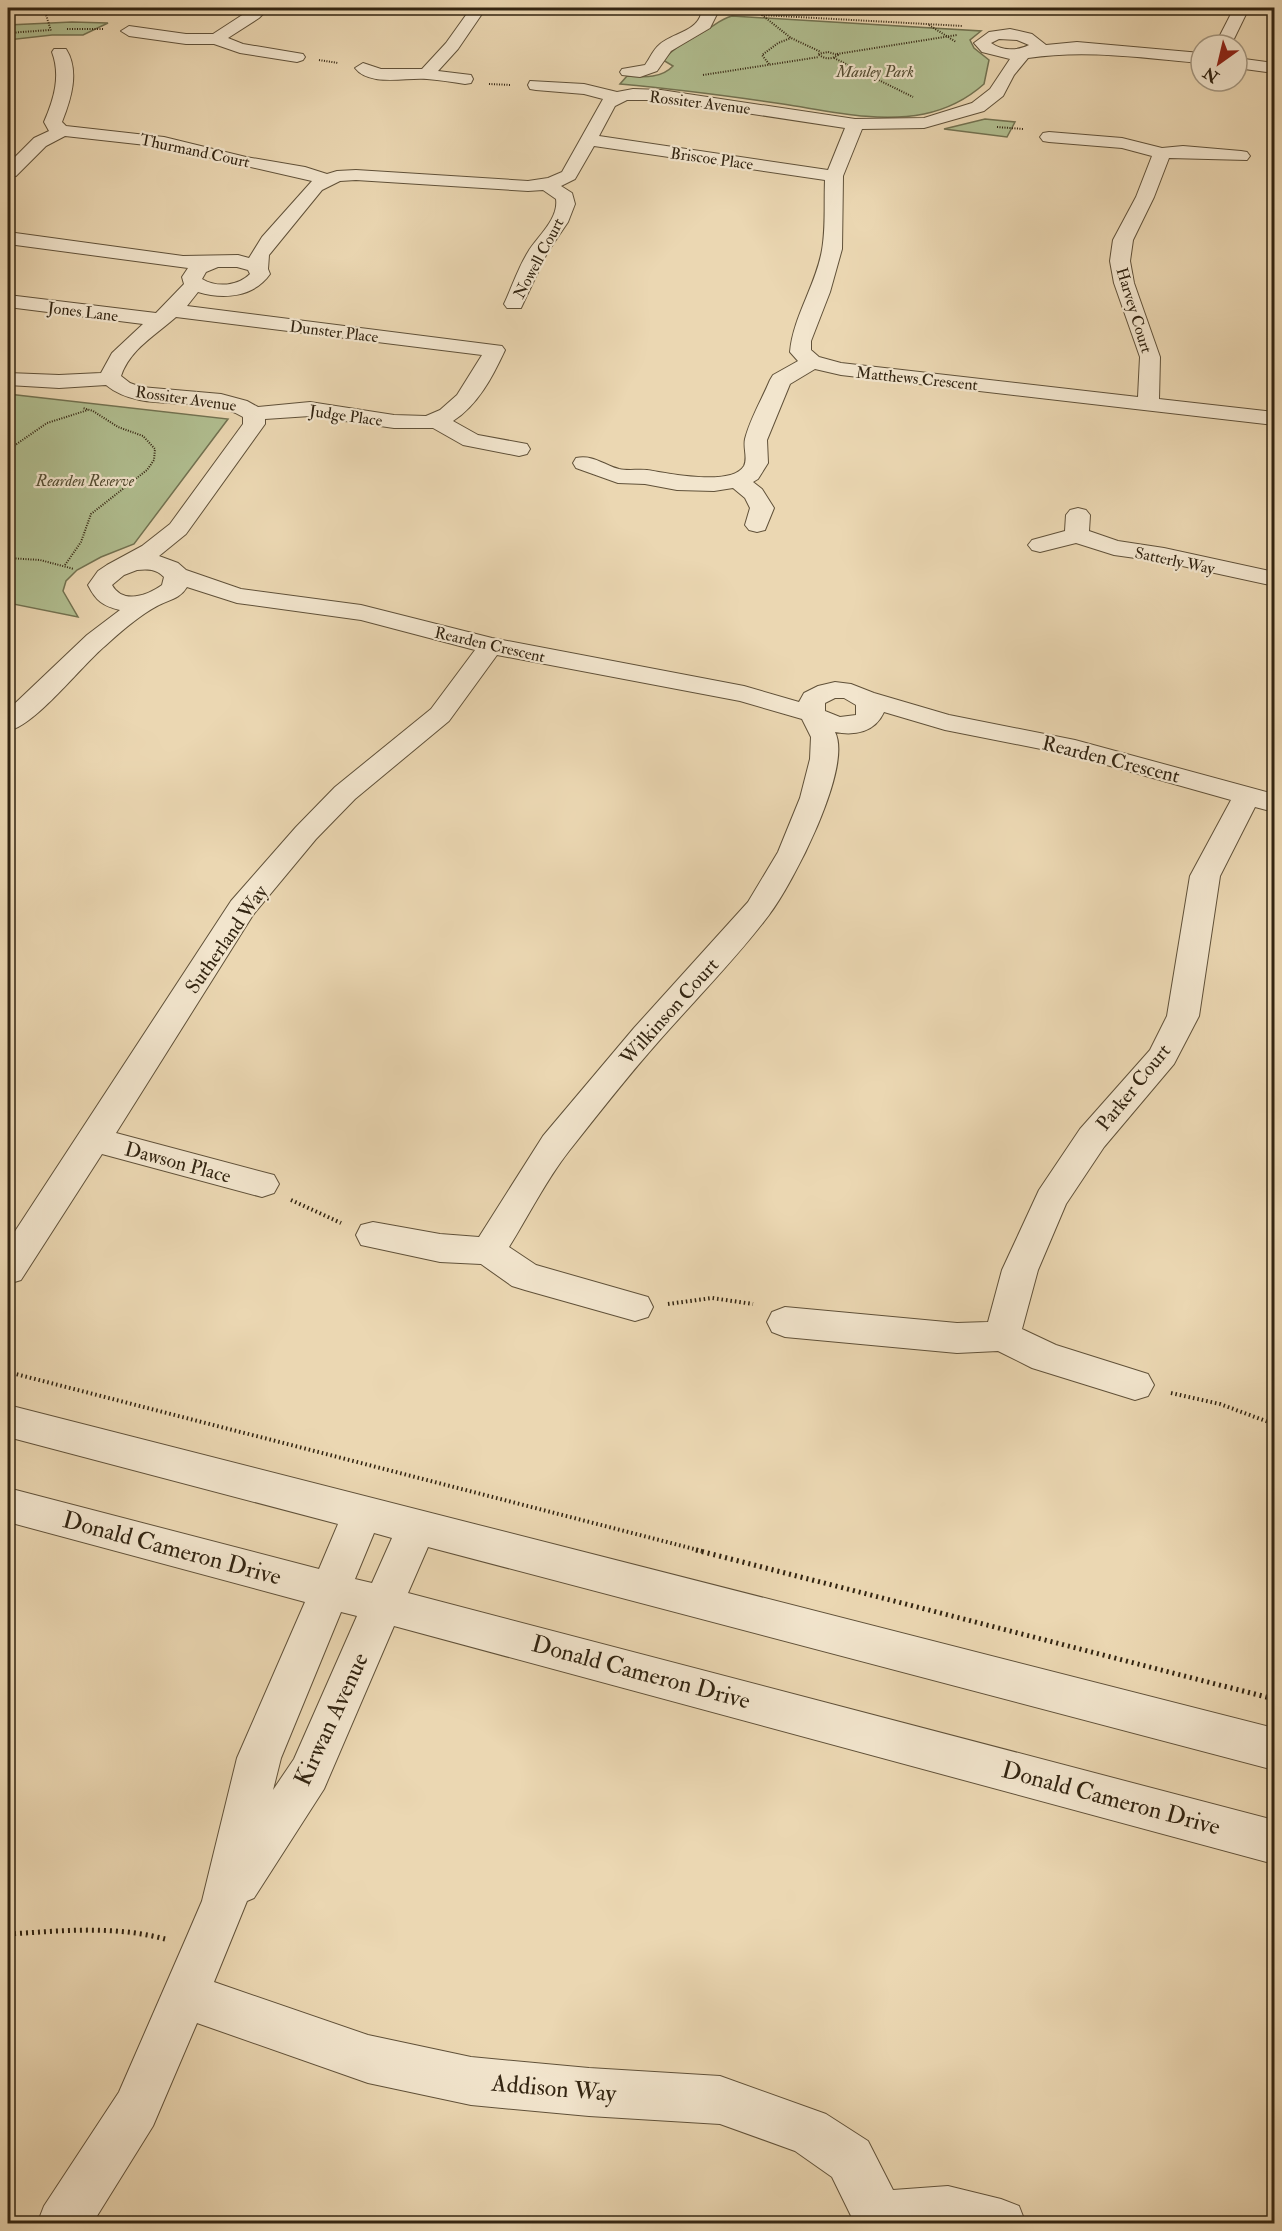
<svg xmlns="http://www.w3.org/2000/svg" width="1282" height="2231" font-family="'IM FELL Double Pica',serif">
<rect width="100%" height="100%" fill="#ebd7b2"/>
<filter id="stains"><feTurbulence type="fractalNoise" baseFrequency=".00333" numOctaves="4"/><feColorMatrix values="0 0 0 0 .2 0 0 0 0 .09 0 0 0 0 .02 0 0 0 .5 -.17"/></filter>
<radialGradient id="worn" r=".72"><stop offset=".6" stop-color="#630" stop-opacity="0"/><stop offset="1" stop-color="#630" stop-opacity=".3"/></radialGradient>
<g fill="#b1bf91" stroke="#727251" stroke-width="1.5">
<path d="M732,16l249,15 -11,9 4,8 15,12 -5,24c-18,16 -36,25 -60,30 -47,9 -95,-3 -141,-10 -54,-8 -108,-15 -163,-20l7,-8c16,1 34,3 46,-10l-10,-6c13,-15 27,-20 43,-30 9,-5 15,-11 26,-14z"/>
<path d="M72,22l36,1 -25,12h-31l-44,5v-15z"/>
<path d="M985,119l30,3 -8,15 -63,-8z"/>
<path d="M8,394l220,25 -94,125 -33,13 -24,13 -11,11 -3,10 15,26 -70,-14z"/>
</g>
<g fill="none" stroke-linecap="round" stroke-linejoin="round">
<defs>
<g id="minor">
<path d="M253,8h16l-10,10 -31,20 15,6 60,10 2,3 -2,3 -6,2 -57,-9 -26,-9h-28l-57,-8 -8,-5 8,-5 57,8h27z"/>
<path d="M471,8h15l-28,41 -20,22 33,4 2,4 -2,4 -6,1c-12,-2 -25,-4 -38,-5 -20,-2 -58,8 -72,-11l8,-5 18,6h41l24,-26z"/>
<path d="M675,8h69l-8,5 -19,1 -7,14 -39,23 -14,20 -17,6 -18,-2 -2,-3 2,-3 23,-4c5,-7 8,-15 14,-20 13,-12 37,-13 42,-31l-24,-3z"/>
<path d="M1234,8h15l-18,37h-16z"/>
<path d="M1010,29l22,5 14,11 31,-3 124,11v10c-58,-5 -115,-14 -173,-5l-14,17 -11,21 -19,15 -60,17 -62,1 -19,47 -1,73 -12,43 -19,49v9l8,7 22,6 297,34 2,-40 -26,-74 -4,-22 3,-21 23,-43 16,-41 -30,-8 -73,-6 -6,-1 -3,-4 3,-4 6,-1 73,6 40,10 21,-2 58,5 6,1 3,4 -3,4 -78,-2 -15,39 -21,43 -3,21 4,22 26,74 -1,42 115,13v13l-433,-50 -26,-6 -25,15 -23,56 1,23 -10,16 -5,3 9,7 12,19 -9,22 -8,2 -8,-2 -4,-5 5,-17 -5,-10 -12,-10 -19,3 -37,-1 -32,-6 -27,-1 -42,-15 -3,-5 3,-5c16,-4 28,7 43,11 9,2 19,0 28,1 20,3 84,17 97,-4 4,-8 -1,-18 1,-27 5,-20 17,-40 25,-59l3,-5 25,-14 -8,-9c3,-35 26,-67 32,-102 4,-22 2,-47 3,-70l-231,-34 -19,33 -14,7 11,7 3,11 -7,18 -21,31 -26,55h-14l-3,-4c8,-17 14,-36 24,-52 9,-15 31,-33 28,-53l-13,-9 -15,1 -172,-11 -16,1 -18,9 -53,65 -1,14 2,5c-16,23 -46,26 -72,18l-11,14 315,40 3,4c-12,26 -27,55 -52,71l25,14 49,9 3,5 -3,5 -8,2 -56,-11 -30,-17h-39l-84,-12 -45,3v5l-79,110 -27,22 19,7 8,7 55,19 120,16 131,33 252,48 55,16 5,-9 14,-7 17,-4 16,2 23,9 75,22 126,25 199,54v18l-19,-5 -35,69 -21,140 -25,48 -70,83 -38,57 -28,66 -16,59 34,16 92,29 6,11 -6,11 -13,4 -103,-32 -34,-17 -41,2 -172,-16 -13,-5 -5,-10 5,-10 13,-5 172,16 31,-1 14,-52 37,-80 41,-61 70,-79 17,-34 23,-140 41,-76 -160,-45 -126,-25 -61,-18c-9,20 -29,24 -49,20 18,36 -43,153 -66,183 -34,45 -74,85 -111,127 -31,35 -60,72 -89,109 -23,29 -40,64 -60,96l27,18 112,32 5,10 -5,10 -13,4 -110,-31 -13,-4 -31,-22 -41,-2 -79,-17 -5,-10 5,-10 12,-3 67,12 39,3 64,-101 91,-108 114,-126 30,-50 22,-54 10,-39 1,-22 -9,-18 -62,-18 -243,-46 -48,66 -94,78 -39,40 -63,76 -137,218 158,42 5,9 -5,9 -12,4 -160,-43 -81,126 -13,4v-42l223,-341 65,-74 39,-40 96,-78 44,-59 -114,-30 -124,-17 -50,-16c-7,12 -19,13 -30,19 -17,9 -38,27 -52,40 -24,20 -69,79 -97,85v-21l79,-75 33,-25c-17,-4 -24,-9 -32,-25l10,-14 9,-6 35,-19 28,-22 73,-100v-7c-41,-25 -99,-1 -137,-32l-47,3 -51,-3v-12l51,2 42,-2 11,-20 31,-29 -135,-17v-12l148,18 28,-29 -2,-7 6,-9 -180,-24v-12l175,24 55,-1 11,3 13,-21 50,-56 -148,-34 -99,-11 -19,10 -30,30 -8,1v-13l26,-26 15,-7 -5,-9c10,-23 17,-46 8,-70l2,-3h12c14,22 5,50 -4,73l4,4 98,11 82,20 59,10 22,7 10,-3 19,-1 172,11 20,-3 14,-6 41,-73 -19,-5 -48,-4 -6,-1 -2,-4 2,-4 54,3 33,8 16,-3 28,1 194,29 69,-1 48,-15 18,-14 20,-30 -28,-7 -8,-9 15,-11zM999,39l18,1 12,5c-12,6 -27,6 -38,-2zM627,100h34l184,28 -17,42 -229,-34 16,-30zM218,267h19l11,3 2,4c-12,12 -33,14 -48,5l4,-7zM176,317l306,38 -25,40 -17,15 -14,6 -32,-1 -84,-13 -52,5 -11,-6 -26,-7 -80,-7 -11,-4 -9,-7c9,-27 35,-41 55,-59zM137,570c11,-1 19,-1 27,7l-2,8c-14,10 -39,20 -50,0l12,-10zM835,698h9l12,7v10l-16,2 -15,-6v-8z"/>
<path d="M1237,58l37,5v10l-37,-5z"/>
<path d="M1078,508l8,2 4,5 -1,16 29,10 46,7 110,24v14l-110,-24 -50,-7 -38,-12 -36,9 -8,-2 -4,-5 4,-5 33,-9 1,-16 4,-5z"/>
<path d="M8,1405l1266,323v42l-846,-223 -20,46 866,227v44l-880,-238 -70,163 -70,109 -7,3 -33,81 154,53 103,22 118,11 131,8 106,38 42,27 25,49 55,-4 53,13 18,7 7,18h-171l-23,-47 -37,-26 -75,-27 -131,-8 -118,-11 -103,-22 -171,-60 -44,103 -61,98h-55l7,-18 75,-114 68,-156 15,-35 35,-143 68,-156 -297,-80v-34l311,81 19,-45 -330,-87zM374,1533l18,5 -20,45 -17,-4zM341,1612l16,4 -63,143 -21,31 8,-32z"/>
</g>
</defs>
<use href="#minor" stroke="#605139" stroke-width="2"/>
<g stroke="#322411" stroke-width="2" stroke-dasharray="1 1.5" stroke-linecap="butt">
<path d="M44,8l7,23"/>
<path d="M761,15l202,11"/>
<path d="M762,15l29,23 30,14"/>
<path d="M929,25l27,17"/>
<path d="M67,29h37"/>
<path d="M8,33l42,-3"/>
<path d="M828,52l10,3c-7,5 -14,4 -20,-1z"/>
<path d="M837,54l120,-19"/>
<path d="M834,58l79,39"/>
<path d="M319,60l19,3"/>
<path d="M769,64l-7,-9 16,-12 13,-5"/>
<path d="M703,75l116,-18"/>
<path d="M489,84l22,1"/>
<path d="M997,127l26,2"/>
<path d="M8,450l39,-27 41,-13"/>
<path d="M8,558l32,2 34,9"/>
<path d="M65,565l16,-23 10,-28 56,-44 7,-10 1,-11 -12,-13 -25,-9 -25,-16 -10,-3"/>
</g>
<g stroke="#322411" stroke-width="4" stroke-dasharray="1.5 3" stroke-linecap="butt">
<path d="M291,1200l50,23"/>
<path d="M668,1304l44,-6 41,6"/>
<path d="M8,1372l694,179"/>
<path d="M1171,1393l49,11 54,20"/>
</g>
<g stroke="#322411" stroke-width="5" stroke-dasharray="2 4" stroke-linecap="butt">
<path d="M696,1550l578,149"/>
<path d="M8,1934c53,-3 105,-9 157,5"/>
</g>
<use href="#minor" fill="#f2e5cd" fill-rule="evenodd"/>
</g>
<g text-anchor="middle" stroke-width="4.5" stroke-linejoin="round" paint-order="stroke">
<g font-size="16" font-style="italic" fill="#524b31" stroke="#f2e5cd">
<text x="875" y="77">Manley Park</text>
<text x="85" y="486">Rearden Reserve</text>
</g>
<g font-size="16" fill="#322411" stroke="#f2e5cd">
<text transform="translate(700 102) rotate(7)" y="6">Rossiter Avenue</text>
<text transform="translate(195 150) rotate(12)" y="6">Thurmand Court</text>
<text transform="translate(712 158) rotate(8)" y="6">Briscoe Place</text>
<text transform="translate(538 258) rotate(-62)" y="6">Nowell Court</text>
<text transform="translate(1135 310) rotate(73)" y="6">Harvey Court</text>
<text transform="translate(83 311) rotate(7)" y="6">Jones Lane</text>
<text transform="translate(334 331) rotate(7)" y="6">Dunster Place</text>
<text transform="translate(917 378) rotate(6)" y="6">Matthews Crescent</text>
<text transform="translate(186 398) rotate(8)" y="6">Rossiter Avenue</text>
<text transform="translate(346 415) rotate(8)" y="6">Judge Place</text>
<text transform="translate(1175 560) rotate(12)" y="6">Satterly Way</text>
<text transform="translate(490 644) rotate(13)" y="6">Rearden Crescent</text>
</g>
<g font-size="20" fill="#322411" stroke="#f2e5cd">
<text transform="translate(1111 759) rotate(14)" y="7">Rearden Crescent</text>
<text transform="translate(226 939) rotate(-55)" y="7">Sutherland Way</text>
<text transform="translate(669 1011) rotate(-48)" y="7">Wilkinson Court</text>
<text transform="translate(1133 1087) rotate(-51)" y="7">Parker Court</text>
<text transform="translate(178 1162) rotate(15)" y="7">Dawson Place</text>
</g>
<g font-size="24" fill="#322411" stroke="#f2e5cd">
<text transform="translate(172 1548) rotate(15)" y="8">Donald Cameron Drive</text>
<text transform="translate(641 1672) rotate(15)" y="8">Donald Cameron Drive</text>
<text transform="translate(331 1719) rotate(-65)" y="8">Kirwan Avenue</text>
<text transform="translate(1111 1798) rotate(15)" y="8">Donald Cameron Drive</text>
<text transform="translate(554 2088) rotate(5)" y="8">Addison Way</text>
</g>
</g>
<rect width="1282" height="2231" fill="none" stroke="#ebd7b2" stroke-width="30"/>
<rect x="9" y="9" width="1264" height="2213" fill="none" stroke="#322411" stroke-width="3"/>
<rect x="15" y="15" width="1252" height="2201" fill="none" stroke="#322411" stroke-width="1.5"/>
<g transform="translate(1219 63) rotate(214)"><circle r="28" fill="#f2e5cd" stroke="#a59882" stroke-width="1.5"/>
<path d="M0-4.5L10 22L0 15L-10 22Z" fill="#8f2418"/>
<text y="-9" font-size="16" font-weight="bold" text-anchor="middle" fill="#322411">N</text>
</g>
<rect width="100%" height="100%" filter="url(#stains)"/>
<rect width="100%" height="100%" fill="url(#worn)"/>
</svg>
